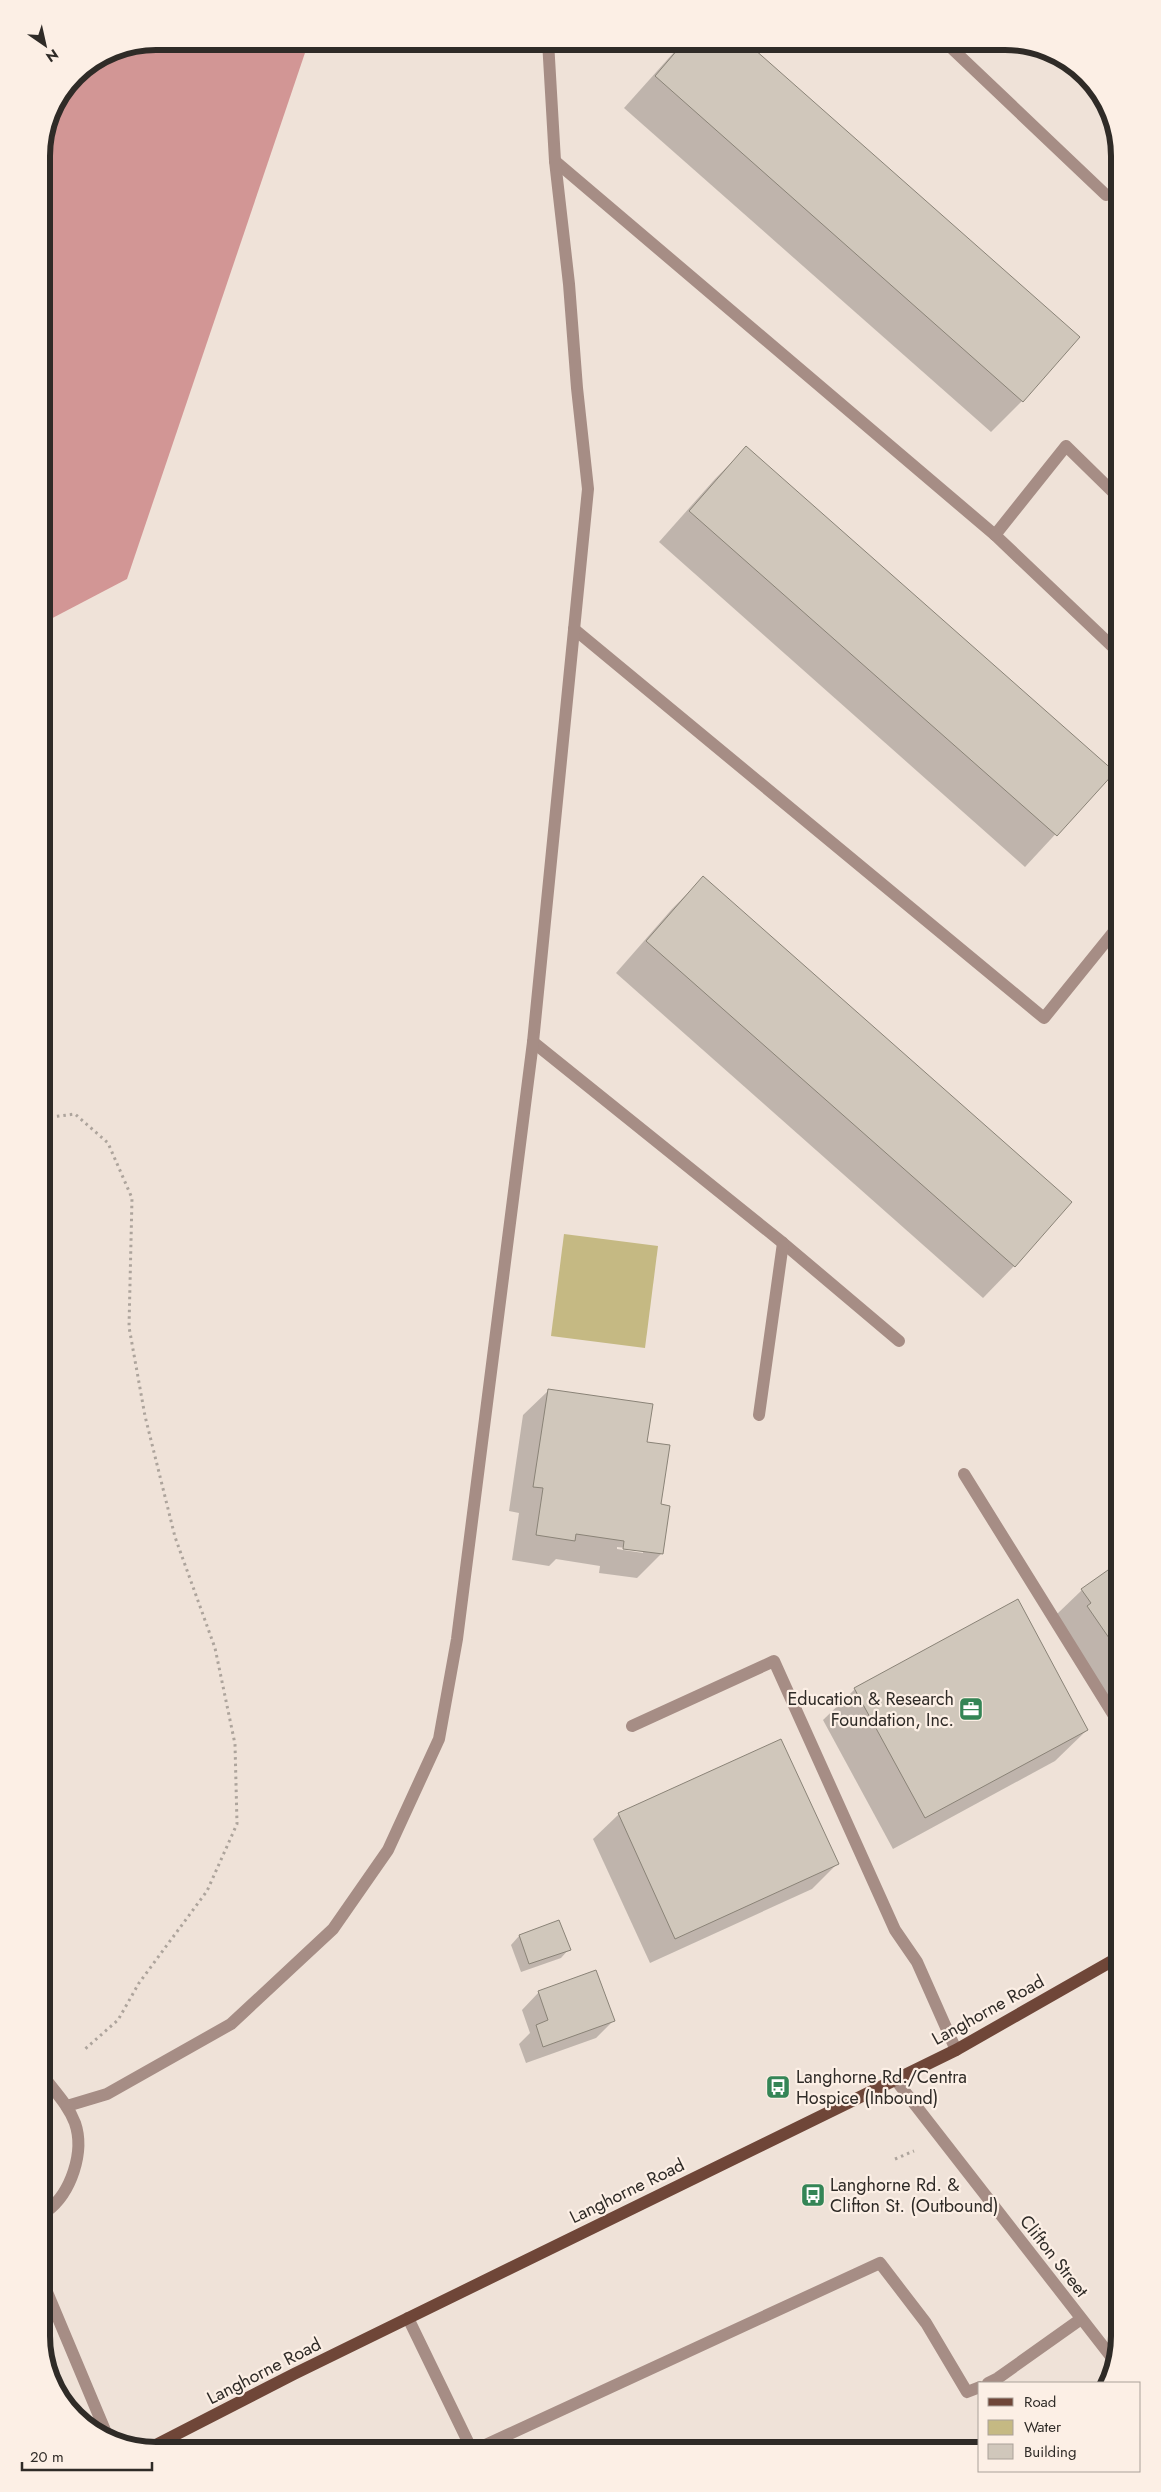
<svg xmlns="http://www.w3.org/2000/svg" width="1161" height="2492" font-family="Jost,sans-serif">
<rect width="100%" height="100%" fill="#efe2d8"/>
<path fill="#d29695" d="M156,41h153l-182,538 -84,44 -2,-474 9,-37 25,-37 37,-25z"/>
<path fill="#c5b983" d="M564,1234l94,12 -13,102 -94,-12z"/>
<g fill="#0003" fill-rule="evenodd">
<path d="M684,41h60l278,360 -31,31 -367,-324z"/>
<path d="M746,448l367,324 -88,95 -366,-325 56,-63z"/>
<path d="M703,878l368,324 -57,64 -31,32 -367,-325 56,-64z"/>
<path d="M548,1391l98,52 13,62 3,48 -25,25 -38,-5 1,-7 -44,-7 -7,7 -37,-6 7,-47 -10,-2 14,-96zM617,1547l26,3v3l-26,-4z"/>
<path d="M1118,1565v148l-61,-99 25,-24z"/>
<path d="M855,1689l232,41 -32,31 -162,88 -70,-129z"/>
<path d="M781,1740l56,124 -25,25 -162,74 -57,-124 25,-24z"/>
<path d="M559,1921l10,28 -8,9 -40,14 -10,-27 8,-9z"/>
<path d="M539,1992l74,29 -17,17 -70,25 -7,-19 11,-11 -8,-23z"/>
</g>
<g fill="#d0c7bb" stroke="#8a8377">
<path d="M685,41h60l335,296 -57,65 -368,-326z"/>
<path d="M746,446l369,326 -58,64 -368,-325z"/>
<path d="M703,876l369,326 -57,65 -369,-326z"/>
<path d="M548,1389l105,15 -6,38 23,3 -9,59 9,2 -7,48 -40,-5 1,-8 -48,-7 -1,7 -39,-6 7,-47 -10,-1z"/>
<path d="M1118,1563v88l-31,-45 4,-3 -10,-14z"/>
<path d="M1018,1599l70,131 -163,88 -71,-130z"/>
<path d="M781,1739l58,125 -164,75 -57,-126z"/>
<path d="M559,1920l12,30 -42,14 -10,-29z"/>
<path d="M596,1970l19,51 -72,26 -7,-22 12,-5 -10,-29z"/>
</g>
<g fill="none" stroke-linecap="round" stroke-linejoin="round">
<g stroke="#ada49c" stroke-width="3" stroke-dasharray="2.5 4" stroke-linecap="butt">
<path d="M44,1118l31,-4 33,29 24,55 -3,129 16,89 30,121 40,111 20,96 2,80 -30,67 -68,92 -21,37 -33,29"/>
<path d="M895,2159l19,-8"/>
</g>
<g stroke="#a68d85" stroke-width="12">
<path d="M944,41l162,154"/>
<path d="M555,161l440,374 120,114"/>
<path d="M995,535l71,-89 49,48"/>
<path d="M574,629l470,389 72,-89"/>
<path d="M533,1042l250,201 116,98"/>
<path d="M759,1415l24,-172"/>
<path d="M964,1474l154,248"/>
<path d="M632,1726l142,-65 121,269 22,32 39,88"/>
<path d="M47,2081c11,14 22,26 28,42 10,29 -4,70 -28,88"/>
<path d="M67,2106l40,-12 124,-70 102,-95 55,-79 51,-111 18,-100 76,-597 55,-553 -11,-101 -8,-104 -14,-123 -7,-120"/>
<path d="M47,2292l60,143"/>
<path d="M408,2318l63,130"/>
<path d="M988,2383l10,-5 83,-59"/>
<path d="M479,2448l401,-185 46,60 41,69 13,-5"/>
</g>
<path stroke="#a68d85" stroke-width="12" d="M895,2079l218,280"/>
<path stroke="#6f4638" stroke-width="12" d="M146,2450l148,-76 662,-324 163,-93"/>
</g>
<defs>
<symbol id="office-square" viewBox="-11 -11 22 22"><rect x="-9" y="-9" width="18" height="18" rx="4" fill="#348556" stroke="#fcefe5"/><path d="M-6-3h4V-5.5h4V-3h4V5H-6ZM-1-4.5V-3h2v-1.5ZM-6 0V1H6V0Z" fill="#fff"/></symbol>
<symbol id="bus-square" viewBox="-11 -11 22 22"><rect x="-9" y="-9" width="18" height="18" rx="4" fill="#348556" stroke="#fcefe5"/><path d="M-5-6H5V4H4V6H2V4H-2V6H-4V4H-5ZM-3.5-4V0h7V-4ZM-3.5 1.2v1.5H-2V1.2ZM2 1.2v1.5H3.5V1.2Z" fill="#fff"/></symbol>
</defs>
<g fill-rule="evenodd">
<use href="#office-square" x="957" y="1695" width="28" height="28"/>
<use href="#bus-square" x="764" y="2073" width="28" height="28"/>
<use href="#bus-square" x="799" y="2181" width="28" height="28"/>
</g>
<g text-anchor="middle" stroke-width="4.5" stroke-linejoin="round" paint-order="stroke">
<g font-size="18" fill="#2f2b27" stroke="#fcefe5" text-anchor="start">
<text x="954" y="1705" text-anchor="end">Education &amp; Research<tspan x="954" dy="21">Foundation, Inc.</tspan></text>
<text x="796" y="2083">Langhorne Rd./Centra<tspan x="796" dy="21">Hospice (Inbound)</tspan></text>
<text x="830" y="2191">Langhorne Rd. &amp;<tspan x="830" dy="21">Clifton St. (Outbound)</tspan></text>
</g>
<g font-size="18" fill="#2f2b27" stroke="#fcefe5">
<text transform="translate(988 2010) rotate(-29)" y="6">Langhorne Road</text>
<text transform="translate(627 2191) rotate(-26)" y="6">Langhorne Road</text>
<text transform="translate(1054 2256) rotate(52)" y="6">Clifton Street</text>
<text transform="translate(264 2371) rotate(-27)" y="6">Langhorne Road</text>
</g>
</g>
<path d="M0 0H1161V2492H0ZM156 50H1005A106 106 0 0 1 1111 156V2336A106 106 0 0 1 1005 2442H156A106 106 0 0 1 50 2336V156A106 106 0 0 1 156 50Z" fill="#fcefe5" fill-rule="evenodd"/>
<path fill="none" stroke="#2f2b27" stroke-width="6" d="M156 50H1005A106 106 0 0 1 1111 156V2336A106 106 0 0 1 1005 2442H156A106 106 0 0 1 50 2336V156A106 106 0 0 1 156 50Z"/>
<rect x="978" y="2382" width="162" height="90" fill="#fcefe5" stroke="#aaa199"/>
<rect x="988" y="2398" width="25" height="8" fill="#6f4638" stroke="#aaa199"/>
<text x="1024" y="2407" font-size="15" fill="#2f2b27">Road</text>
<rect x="988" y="2420" width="25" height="15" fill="#c5b983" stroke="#aaa199"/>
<text x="1024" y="2432" font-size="15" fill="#2f2b27">Water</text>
<rect x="988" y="2444" width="25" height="15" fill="#d0c7bb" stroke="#aaa199"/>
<text x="1024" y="2457" font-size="15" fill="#2f2b27">Building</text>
<g transform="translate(45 45) rotate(146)" stroke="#fcefe5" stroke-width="4" paint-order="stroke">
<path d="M0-4L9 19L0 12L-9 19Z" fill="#2f2b27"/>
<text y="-8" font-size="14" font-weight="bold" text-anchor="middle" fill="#2f2b27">N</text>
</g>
<path d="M22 2462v8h130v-8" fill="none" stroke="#2f2b27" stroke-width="2.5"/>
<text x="30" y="2462" font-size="15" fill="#2f2b27" stroke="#fcefe5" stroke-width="4" paint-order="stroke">20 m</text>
</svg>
